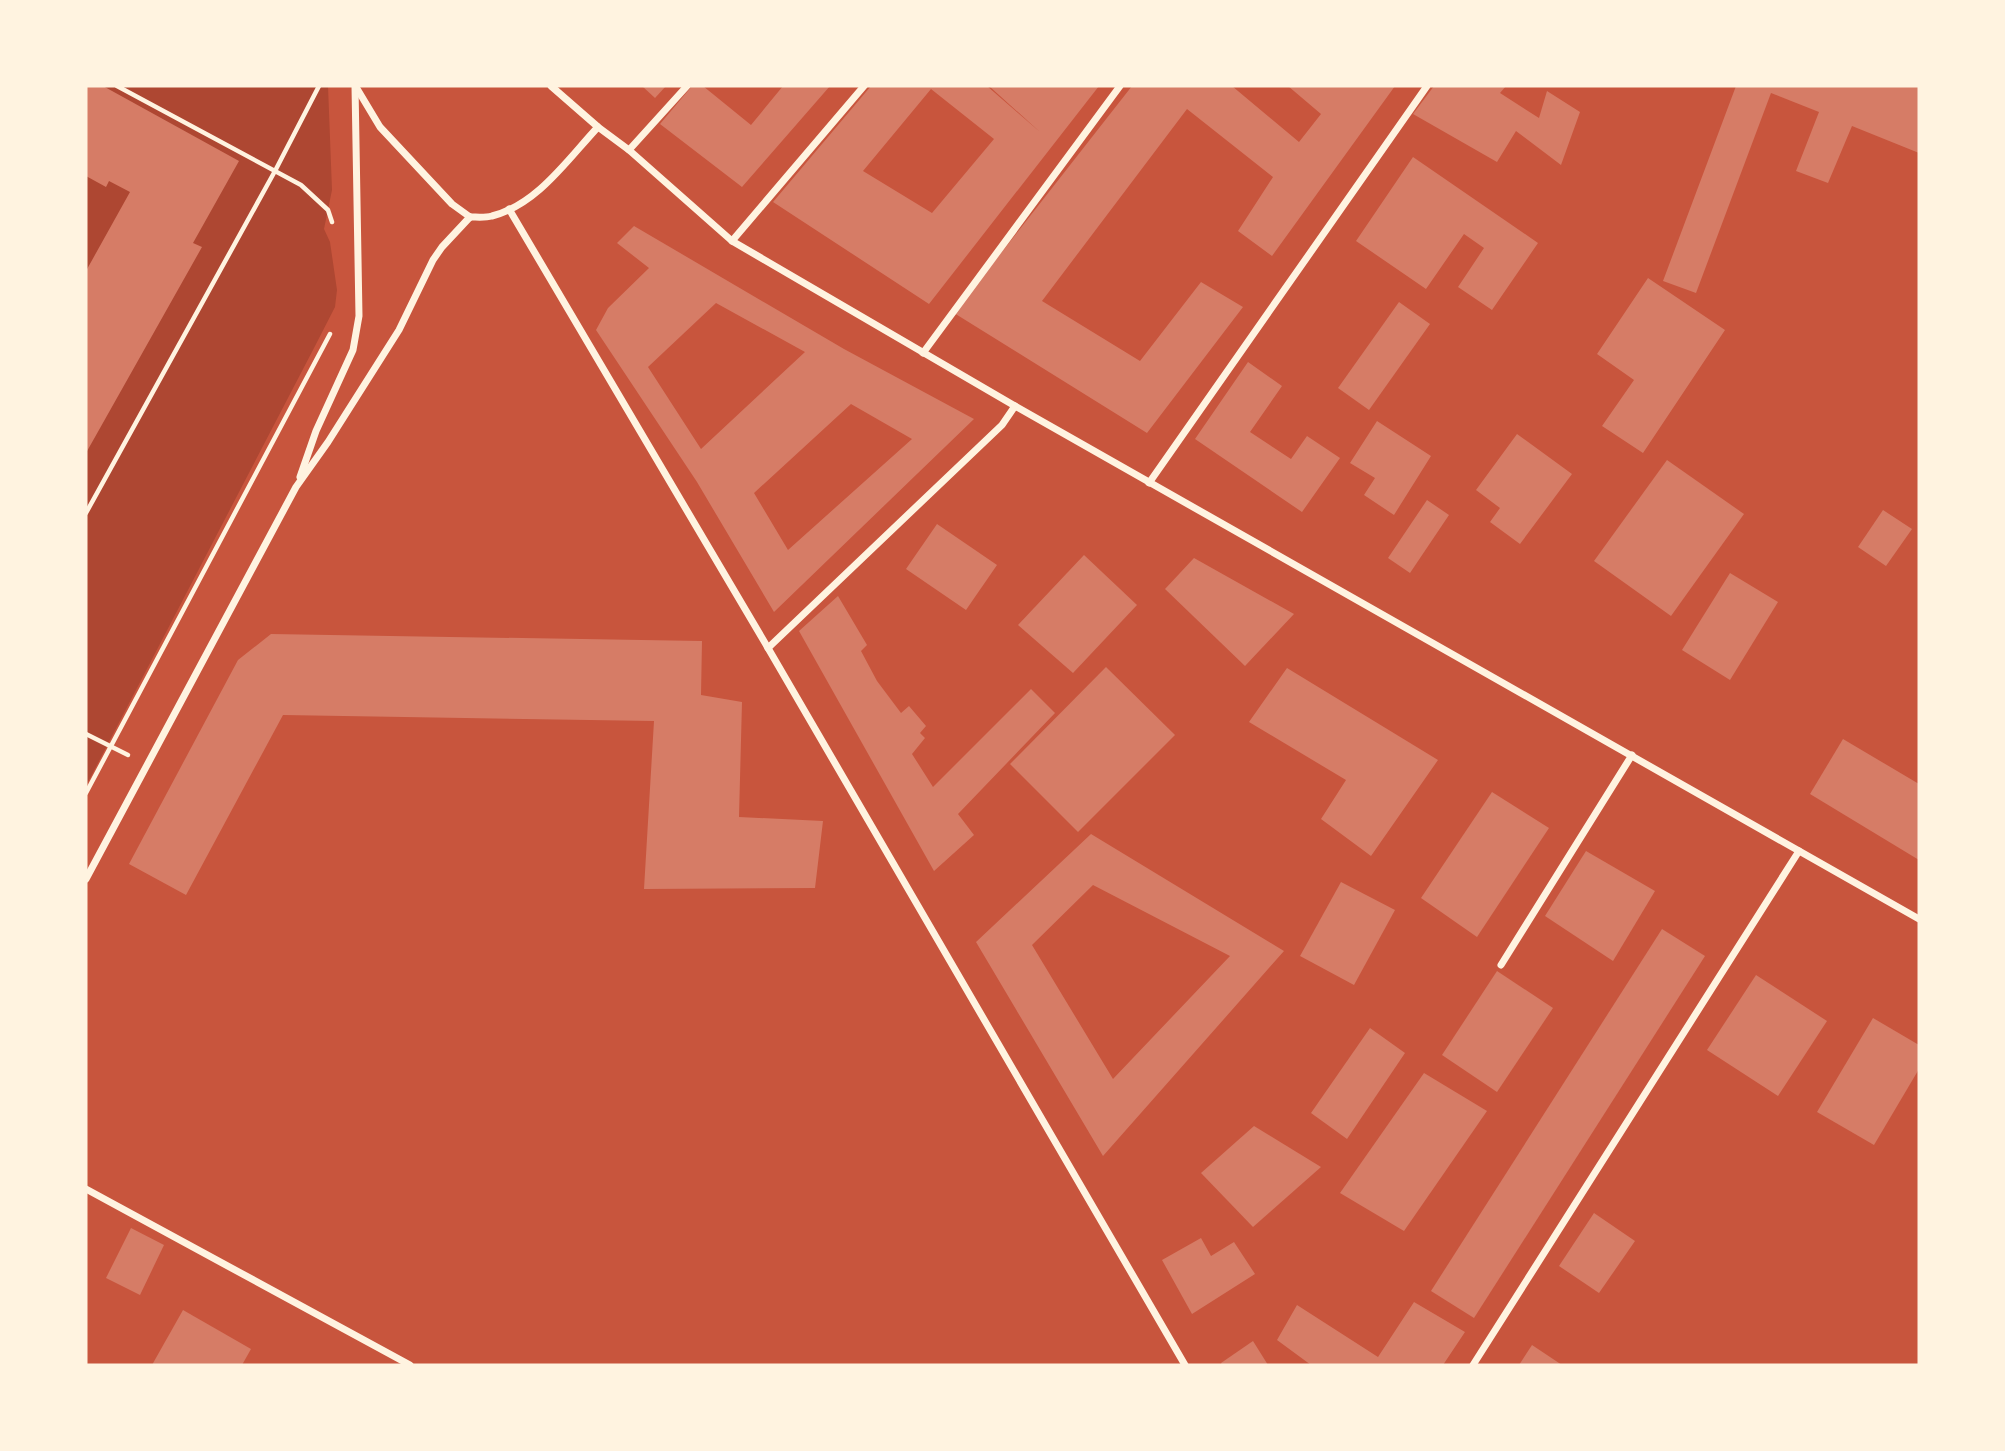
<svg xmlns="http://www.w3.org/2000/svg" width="2005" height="1451" font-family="'DM Sans',sans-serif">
<rect width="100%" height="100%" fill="#c8553d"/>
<path fill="#ae4732" d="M86,86h242l4,104 -8,39 6,13 7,48 -2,17 -21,41 -228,438z"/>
<g fill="#d67c66" fill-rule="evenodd">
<path d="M86,86h17l136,75 -46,82 9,4 -116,206v-182l44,-79 -21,-11 -3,6 -20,-11z"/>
<path d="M642,86h24l-11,12z"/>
<path d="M692,86h11l48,39 32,-39h47l-88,101 -82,-63z"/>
<path d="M871,86h116l53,46 -51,-46h110l-170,218 -156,-102zM931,89l63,50 -62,74 -69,-42z"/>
<path d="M1132,86h100l67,56 22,-28 -33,-28h107l-123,170 -34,-25 35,-54 -86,-68 -145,192 98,60 61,-79 42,25 -96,126 -193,-120z"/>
<path d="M1434,86h72l-6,7 39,25 8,-27 33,21 -19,53 -45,-34 -19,31 -84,-48z"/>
<path d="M1736,86h183v67l-67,-27 -24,57 -32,-12 23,-59 -48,-19 -75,200 -33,-12z"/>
<path d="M1413,157l125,86 -46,67 -34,-23 26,-39 -20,-14 -38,55 -70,-48z"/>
<path d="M634,226l210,123 130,70 -200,193 -77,-130 -101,-152 12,-22 41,-40 -32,-25zM716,303l89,49 -104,97 -53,-82zM851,404l61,35 -124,111 -34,-57z"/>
<path d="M1648,278l77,52 -82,123 -41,-27 32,-46 -37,-26z"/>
<path d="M1399,302l31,22 -61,86 -31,-22z"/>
<path d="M1248,362l34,24 -32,46 41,27 16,-23 33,22 -38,54 -107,-73z"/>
<path d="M1377,421l54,35 -37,59 -30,-20 11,-17 -25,-15z"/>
<path d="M1517,434l55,40 -52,70 -30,-22 10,-14 -24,-18z"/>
<path d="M1667,460l77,54 -73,102 -77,-55z"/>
<path d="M1427,500l22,15 -39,58 -22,-15z"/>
<path d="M1883,510l29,19 -26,37 -28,-19z"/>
<path d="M937,524l60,41 -31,45 -60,-41z"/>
<path d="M1084,555l53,50 -64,68 -55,-48z"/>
<path d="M1194,558l100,56 -49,52 -80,-77z"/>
<path d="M1730,573l48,29 -48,78 -48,-30z"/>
<path d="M838,596l29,49 -6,6 16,30 24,32 8,-7 17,20 -6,7 5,5 -13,16 21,33 98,-98 24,24 -97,101 16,21 -40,36 -135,-240z"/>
<path d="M271,634l431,7 -1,54 41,7 -3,115 84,4 -8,67 -171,1 10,-168 -371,-6 -97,180 -57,-31 109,-204z"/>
<path d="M1106,667l69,68 -97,97 -68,-68z"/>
<path d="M1287,668l151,92 -67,96 -50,-37 25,-39 -97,-58z"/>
<path d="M1843,739l76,45v76l-109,-66z"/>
<path d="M1492,792l57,36 -72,109 -56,-39z"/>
<path d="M1091,834l193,117 -181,205 -127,-214zM1093,885l137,71 -117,123 -81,-134z"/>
<path d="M1586,851l69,40 -42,70 -68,-45z"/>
<path d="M1341,882l54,28 -41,75 -54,-29z"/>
<path d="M1662,929l43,27 -231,362 -43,-27z"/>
<path d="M1497,971l56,37 -56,84 -55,-37z"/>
<path d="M1756,975l71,46 -49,75 -71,-46z"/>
<path d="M1873,1018l46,27v24l-45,76 -57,-33z"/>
<path d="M1370,1028l35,25 -58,86 -36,-26z"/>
<path d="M1424,1073l63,38 -83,120 -64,-38z"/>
<path d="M1254,1126l67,41 -68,60 -52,-54z"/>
<path d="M1594,1213l41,28 -36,52 -40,-27z"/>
<path d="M131,1228l33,17 -24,50 -34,-17z"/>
<path d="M1201,1238l10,18 23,-14 21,32 -63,40 -30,-54z"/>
<path d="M1414,1302l51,30 -22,33h-132l-34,-25 20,-35 81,52z"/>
<path d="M183,1310l68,39 -9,16h-90z"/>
<path d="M1253,1341l15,24h-46l-1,-2z"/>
<path d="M1532,1345l30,20h-43z"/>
</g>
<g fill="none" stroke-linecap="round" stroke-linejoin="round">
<g stroke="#fff3e0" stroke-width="4.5">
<path d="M117,86l184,99 27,25 4,12"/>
<path d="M86,513l189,-342 44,-85"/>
<path d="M86,734l42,21"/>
<path d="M86,793l244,-459"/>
</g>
<g stroke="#fff3e0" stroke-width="7">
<path d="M551,86l47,41 31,23 103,91 283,165 904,513"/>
<path d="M356,87l24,40 72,77 18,13"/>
<path d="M629,150l58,-64"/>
<path d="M509,209l259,439 417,717"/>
<path d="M470,217c7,0 15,1 22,-1 45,-11 76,-57 106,-89"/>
<path d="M732,241l132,-155"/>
<path d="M923,353l197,-267"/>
<path d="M300,477l16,-46 37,-81 6,-34 -4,-230"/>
<path d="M1149,483l278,-397"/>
<path d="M768,648l234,-223 13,-19"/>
<path d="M86,879l210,-392 32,-45 71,-112 34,-70 9,-13 28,-30"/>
<path d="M1501,965l131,-210"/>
<path d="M86,1189l324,176"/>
<path d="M1473,1365l326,-514"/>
</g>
</g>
<rect width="2005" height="1451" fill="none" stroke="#fff3e0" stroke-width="175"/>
</svg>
